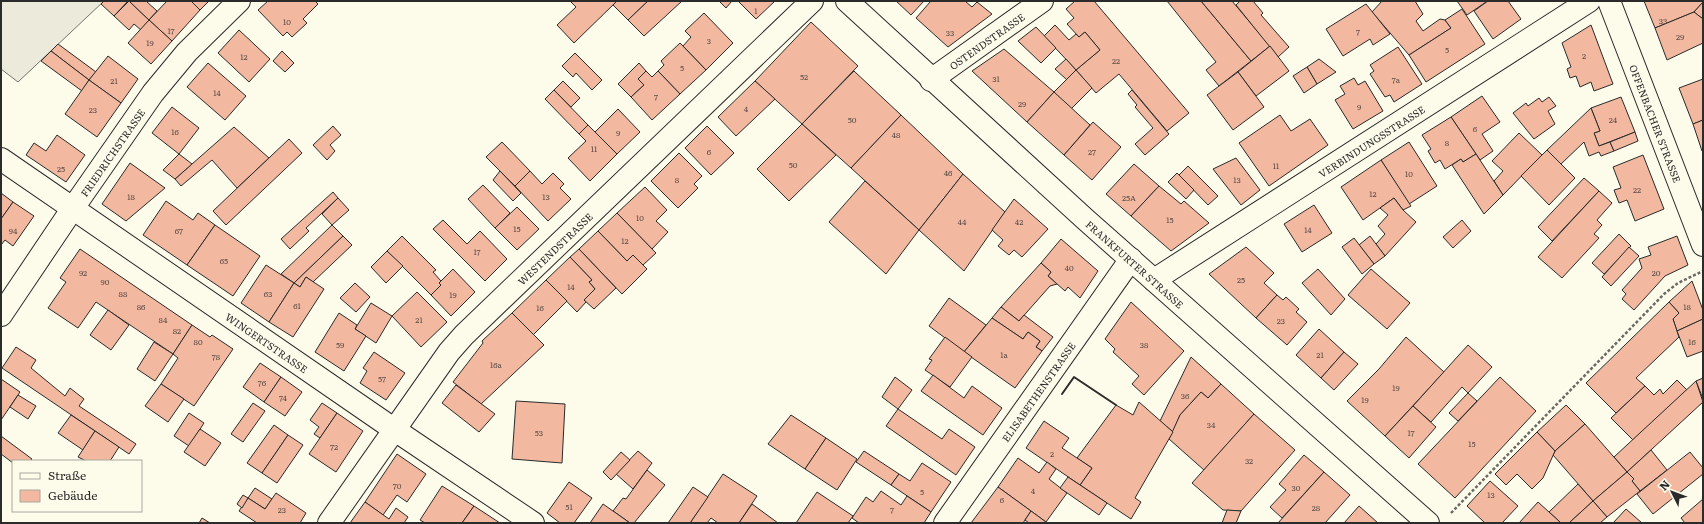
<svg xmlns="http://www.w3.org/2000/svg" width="1704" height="524" viewBox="0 0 1704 524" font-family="Literata,serif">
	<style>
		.parking { fill: #eceadb; stroke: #74746e }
		.building { fill: #f2b8a0; stroke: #2b2b2b }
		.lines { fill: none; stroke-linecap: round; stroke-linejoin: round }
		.minor-casing { stroke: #2b2b2b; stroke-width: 24 }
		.path { stroke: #6a6964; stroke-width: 2.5; stroke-dasharray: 3 2; stroke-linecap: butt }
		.minor { stroke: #fdfbea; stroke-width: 22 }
		.wall { stroke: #2b2b2b; stroke-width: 2 }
		.labels { text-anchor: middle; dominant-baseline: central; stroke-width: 3; stroke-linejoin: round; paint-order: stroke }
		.number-label { font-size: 8px; fill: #5d4e48 }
		.street-label { font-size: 10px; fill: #2b2b2b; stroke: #fdfbea }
	</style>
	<rect width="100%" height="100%" fill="#fdfbea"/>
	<path class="parking" d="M1,1H104L18,82L1,69Z"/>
	<g class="building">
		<path d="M104,1H128L114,16L101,4Z"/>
		<path d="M129,1L149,20L141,30L134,24L129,30L114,16Z"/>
		<path d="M129,1H146L157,11L149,20Z"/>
		<path d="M167,1H191L200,10L172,41L149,20Z"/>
		<path d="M191,1H209L200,10Z"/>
		<path d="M268,1H315L318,4L303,19L307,23L292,37L287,32L283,36L258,10Z"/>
		<path d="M570,1H614L616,2L574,43L557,25L576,7Z"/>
		<path d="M617,1H648L628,20L613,5Z"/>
		<path d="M648,1H682L644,36L628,20Z"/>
		<path d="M719,1H732L726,8Z"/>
		<path d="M738,1H775L756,19Z"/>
		<path d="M896,1H924L911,15Z"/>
		<path d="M931,1H965L972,7L977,2L992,14L948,47L916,18Z"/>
		<path d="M1075,1H1094L1189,113L1167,131L1119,74L1096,93L1076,70L1100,50L1085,32L1079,37L1067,24L1074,18L1066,9Z"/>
		<path d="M1167,1H1201L1251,61L1219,86L1206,70L1216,62Z"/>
		<path d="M1201,1H1232L1270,46L1251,61Z"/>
		<path d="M1240,1H1253L1263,13L1261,15L1289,47L1278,57L1236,5Z"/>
		<path d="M1382,1H1415L1423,14L1416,21L1423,31L1440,19L1445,20L1451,28L1409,55L1372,12Z"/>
		<path d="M1457,1H1485L1486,2L1467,15Z"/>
		<path d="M1488,1H1508L1521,19L1493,39L1474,11Z"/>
		<path d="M1644,1H1703V2L1694,12L1655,28Z"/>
		<path d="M1703,2V19L1694,12Z"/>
		<path d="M1366,4L1390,34L1373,45L1370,39L1343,56L1326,29Z"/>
		<path d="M1462,9L1485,44L1426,82L1409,55L1451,28L1445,20Z"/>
		<path d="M1694,12L1703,19V43L1667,60L1655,28Z"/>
		<path d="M704,13L733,43L706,70L683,46L691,37L685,31Z"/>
		<path d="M149,20L172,41L151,64L128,43Z"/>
		<path d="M811,22L858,66L802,124L755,81Z"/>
		<path d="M1055,25L1069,40L1076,34L1079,37L1085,32L1100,50L1076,70L1044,36Z"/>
		<path d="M1591,25L1613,84L1594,91L1591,82L1580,87L1576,76L1570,78L1567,69L1571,67L1562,43Z"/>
		<path d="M1036,27L1056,48L1041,63L1018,41Z"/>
		<path d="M239,30L270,59L249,82L218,53Z"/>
		<path d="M680,43L706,70L680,94L658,71L664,65L661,61Z"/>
		<path d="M58,44L96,72L89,80L51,51Z"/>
		<path d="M1270,46L1289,71L1256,96L1238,72Z"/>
		<path d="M1398,47L1422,84L1394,102L1390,95L1385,97L1370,74L1374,71L1370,65Z"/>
		<path d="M1004,49L1054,92L1027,122L972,71Z"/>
		<path d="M51,51L89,80L82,91L41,61Z"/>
		<path d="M282,51L294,63L285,72L273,61Z"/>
		<path d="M575,53L602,80L592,90L576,73L573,77L562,66Z"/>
		<path d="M108,56L138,79L121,103L89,80Z"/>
		<path d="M1066,59L1076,70L1067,80L1055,69Z"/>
		<path d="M1319,59L1336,72L1317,84L1307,67Z"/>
		<path d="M208,63L246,96L225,120L187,87Z"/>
		<path d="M639,63L646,71L638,79L644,85L631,97L618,84Z"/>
		<path d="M1307,67L1317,84L1304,93L1293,76Z"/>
		<path d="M1076,70L1092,88L1071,109L1054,92Z"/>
		<path d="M646,71L652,77L658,71L680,94L652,120L631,97L644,85L638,79Z"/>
		<path d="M854,71L901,115L851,168L802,124Z"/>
		<path d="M1238,72L1264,107L1233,130L1207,95Z"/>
		<path d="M1354,78L1358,85L1365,81L1383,111L1353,129L1335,100L1345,94L1340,86Z"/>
		<path d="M1703,79V120L1693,124L1679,88Z"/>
		<path d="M89,80L121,103L97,137L65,114Z"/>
		<path d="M563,81L580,98L571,107L554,90Z"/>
		<path d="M755,81L775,99L736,136L718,117Z"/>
		<path d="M554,90L588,125L579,134L545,99Z"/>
		<path d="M1132,90L1169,134L1145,155L1135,144L1153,128L1135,107L1137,105L1128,94Z"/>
		<path d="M1054,92L1090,125L1064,155L1027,122Z"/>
		<path d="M1482,96L1500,122L1482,134L1493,151L1480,160L1451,117Z"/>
		<path d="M1549,97L1556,106L1548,111L1555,124L1534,139L1513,113L1526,103L1528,106L1539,98L1542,102Z"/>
		<path d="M1621,97L1635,132L1599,146L1594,133L1600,131L1591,108Z"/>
		<path d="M172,107L199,128L179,154L152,133Z"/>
		<path d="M1591,108L1600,131L1594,133L1599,146L1610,142L1614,151L1601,156L1599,152L1589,156L1584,142L1561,164L1547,150Z"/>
		<path d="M618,109L640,132L617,154L595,132Z"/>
		<path d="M901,115L963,174L919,230L851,168Z"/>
		<path d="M1280,115L1291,131L1310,119L1328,145L1269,186L1239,143Z"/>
		<path d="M1451,117L1476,154L1463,162L1461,159L1445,169L1440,160L1435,163L1428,151L1431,149L1422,135Z"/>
		<path d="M1703,120V151H1702L1693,124Z"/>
		<path d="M1093,122L1121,147L1092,180L1064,155Z"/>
		<path d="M802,124L836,155L789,201L757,169Z"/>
		<path d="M588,125L617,154L590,181L568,158L586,141L579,134Z"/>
		<path d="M333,126L341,135L330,145L335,151L327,160L313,145Z"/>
		<path d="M707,126L734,153L711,175L685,148Z"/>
		<path d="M234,127L269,158L237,188L212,160L181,186L175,179Z"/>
		<path d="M1635,132L1638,141L1614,151L1610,142Z"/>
		<path d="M1519,133L1542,155L1503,195L1494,181L1503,171L1492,161Z"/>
		<path d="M57,135L85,155L66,182L26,155L34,143L46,151Z"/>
		<path d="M289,139L302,153L226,225L213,211Z"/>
		<path d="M502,142L530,171L515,186L486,157Z"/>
		<path d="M1409,142L1437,186L1409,204L1381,160Z"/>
		<path d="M1547,150L1575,178L1549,205L1521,176Z"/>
		<path d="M679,153L702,176L694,184L698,188L678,208L651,181Z"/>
		<path d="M179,154L192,164L175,179L163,170Z"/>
		<path d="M1476,154L1503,195L1484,214L1452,165L1461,159L1463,162Z"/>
		<path d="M1643,155L1664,209L1635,221L1627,200L1619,203L1614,190L1621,188L1613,167Z"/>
		<path d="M1236,158L1260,190L1241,205L1213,169Z"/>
		<path d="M1381,160L1411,206L1403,210L1394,198L1363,220L1341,187Z"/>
		<path d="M130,163L165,188L126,221L102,204Z"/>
		<path d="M1134,164L1159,186L1131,216L1106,194Z"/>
		<path d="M1188,166L1218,196L1208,205L1179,175Z"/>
		<path d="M500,171L521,193L513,201L493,180Z"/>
		<path d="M530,171L542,184L553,173L564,184L560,188L571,199L548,221L515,186Z"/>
		<path d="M1177,173L1194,190L1186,199L1168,182Z"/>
		<path d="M963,174L1005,212L964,271L919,230Z"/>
		<path d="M1584,178L1599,191L1552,241L1538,227Z"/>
		<path d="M865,181L919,230L886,274L829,222Z"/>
		<path d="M483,185L510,213L495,228L468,199Z"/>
		<path d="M1159,186L1181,204L1184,201L1209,223L1171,251L1131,216Z"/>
		<path d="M645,187L667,210L656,221L668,232L652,249L617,213Z"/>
		<path d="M1599,191L1612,203L1597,220L1602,225L1594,234L1599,238L1562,278L1538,257Z"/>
		<path d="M333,192L338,198L306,228L309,231L290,249L281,239Z"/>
		<path d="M1,193L13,202L1,219Z"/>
		<path d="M338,198L349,210L332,225L322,214Z"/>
		<path d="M1394,198L1403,210L1416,222L1385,256L1376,244L1385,234L1378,226L1388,215L1380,208Z"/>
		<path d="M1014,199L1048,229L1022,257L1014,250L1009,255L998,246L1003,240L992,230Z"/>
		<path d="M166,201L193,220L198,213L215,225L187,265L143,235Z"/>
		<path d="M13,202L34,216L13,246L5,240L1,245V219Z"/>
		<path d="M1314,205L1332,233L1302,252L1284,224Z"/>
		<path d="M517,207L539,229L517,250L495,228Z"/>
		<path d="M617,213L656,253L643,265L633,255L627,261L598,231Z"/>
		<path d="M443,220L467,244L480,231L507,259L485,281L433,229Z"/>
		<path d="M1462,220L1471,231L1453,248L1443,237Z"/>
		<path d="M215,225L260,256L233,296L187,265Z"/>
		<path d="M332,225L343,236L294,283L281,274Z"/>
		<path d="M598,231L627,261L633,255L647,269L622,294L579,249Z"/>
		<path d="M1619,234L1631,246L1604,274L1592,263Z"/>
		<path d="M343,236L352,245L313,282L306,277L300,287L294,283Z"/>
		<path d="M402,236L436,270L433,272L441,281L439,283L441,285L431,295L387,251Z"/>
		<path d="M1370,236L1385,256L1374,264L1359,245Z"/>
		<path d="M1677,236L1688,265L1665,276L1634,310L1622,299L1626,294L1622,290L1642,268L1639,259L1651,255L1648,247Z"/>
		<path d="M1354,238L1374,264L1362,274L1342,247Z"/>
		<path d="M1061,239L1098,271L1080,298L1068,287L1065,291L1048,276L1051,272L1041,263Z"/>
		<path d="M1246,247L1274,273L1264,283L1277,295L1256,318L1209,274Z"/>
		<path d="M1629,247L1639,256L1611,286L1602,277Z"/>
		<path d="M80,249L192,325L173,354L96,302L78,328L48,308L66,282L60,278Z"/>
		<path d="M579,249L616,288L594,309L584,300L595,289L589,282L592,280L570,257Z"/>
		<path d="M387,251L403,266L386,283L371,267Z"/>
		<path d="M570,257L592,280L589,282L595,289L584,300L586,302L577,312L546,280Z"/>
		<path d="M1041,263L1051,272L1048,276L1057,284L1050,286L1019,321L1001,307Z"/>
		<path d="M266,265L294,283L269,322L241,303Z"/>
		<path d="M453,269L475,292L451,316L431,295L441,285L439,283Z"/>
		<path d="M1318,269L1345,299L1331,315L1302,283Z"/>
		<path d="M1371,269L1410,303L1387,329L1348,295Z"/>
		<path d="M306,277L324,289L293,337L269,322L294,283L300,287Z"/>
		<path d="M546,280L567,301L533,335L512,313Z"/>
		<path d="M1692,281L1703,310V319L1677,331L1673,319L1679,313L1669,302Z"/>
		<path d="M355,283L370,297L356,312L340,298Z"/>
		<path d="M417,292L447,322L421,347L392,316Z"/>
		<path d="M1277,295L1283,300L1286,297L1299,309L1296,312L1307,322L1287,345L1256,318Z"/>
		<path d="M949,298L986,325L964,352L929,326Z"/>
		<path d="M1131,302L1184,351L1144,395L1132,384L1139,376L1113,352L1115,349L1105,339Z"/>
		<path d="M1669,302L1679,313L1673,319L1679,337L1636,378L1645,386L1616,413L1586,383Z"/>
		<path d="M371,303L392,316L376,343L355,329Z"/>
		<path d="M1001,307L1019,321L1024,315L1053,337L1042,351L1036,347L1040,341L1028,332L1023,339L992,318Z"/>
		<path d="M108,310L129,325L111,350L90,335Z"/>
		<path d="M339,313L357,325L355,329L366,336L344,371L315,352Z"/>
		<path d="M512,313L544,345L481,404L453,382L483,343L482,341Z"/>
		<path d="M992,318L1023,339L1028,332L1040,341L1036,347L1042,351L1015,388L964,352Z"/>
		<path d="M1703,319V351L1687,357L1677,331Z"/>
		<path d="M192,325L210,337L212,335L233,349L194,406L161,384L178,358L173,354Z"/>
		<path d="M1319,329L1344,352L1321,378L1296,355Z"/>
		<path d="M945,337L972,357L950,387L925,370L932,360L929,359Z"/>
		<path d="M1406,337L1444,372L1385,436L1347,401L1379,369Z"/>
		<path d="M154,342L173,354L155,381L137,369Z"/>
		<path d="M1468,345L1492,367L1468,393L1462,387L1431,422L1413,406Z"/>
		<path d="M16,347L36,360L31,368L65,396L70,388L84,399L79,406L136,444L129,454L2,368Z"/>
		<path d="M374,352L405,373L386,400L360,383L367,371L363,368Z"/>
		<path d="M1344,352L1358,364L1334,390L1321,378Z"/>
		<path d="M1191,357L1221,384L1208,398L1201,392L1180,415L1173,432L1160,421Z"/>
		<path d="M260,363L281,377L264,402L243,387Z"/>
		<path d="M933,375L964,398L972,386L1002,408L983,435L921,391Z"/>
		<path d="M281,377L302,392L285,416L264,402Z"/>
		<path d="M895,377L912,390L898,409L882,397Z"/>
		<path d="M1500,377L1536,411L1455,498L1418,464Z"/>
		<path d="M1703,378V399L1696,381Z"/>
		<path d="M1,379L20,392L1,420Z"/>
		<path d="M1677,380L1687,390L1633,440L1611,418L1645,386L1654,395L1660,389L1663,394Z"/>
		<path d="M1696,381L1703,402L1627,472L1614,457Z"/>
		<path d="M161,384L184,399L168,422L145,406Z"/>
		<path d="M1221,384L1254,414L1204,470L1169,439L1180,415L1201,392L1208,398Z"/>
		<path d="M456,385L495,414L479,432L442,403Z"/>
		<path d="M1468,393L1477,401L1458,421L1449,413Z"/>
		<path d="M18,395L36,406L28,419L10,407Z"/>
		<path d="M516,401L565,404L562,463L512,459Z"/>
		<path d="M1139,402L1173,432L1135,498L1141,502L1131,519L1080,485L1092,468L1077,458L1116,405L1133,415Z"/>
		<path d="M253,403L265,411L243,442L231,434Z"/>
		<path d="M322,403L337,413L320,438L314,434L319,427L310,420Z"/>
		<path d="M1566,405L1585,424L1555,451L1537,432Z"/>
		<path d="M1413,406L1436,427L1409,458L1385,436Z"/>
		<path d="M898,409L942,439L949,429L975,447L956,475L886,426Z"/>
		<path d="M189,413L204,423L189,446L174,436Z"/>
		<path d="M337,413L363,431L336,472L309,454Z"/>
		<path d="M1254,414L1295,450L1241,511L1223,510L1192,483Z"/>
		<path d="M71,415L95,431L83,450L58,433Z"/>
		<path d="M791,415L826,438L805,469L768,444Z"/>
		<path d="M1044,421L1069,438L1062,448L1092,468L1080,485L1026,448Z"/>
		<path d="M1585,424L1627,472L1593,501L1553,455L1555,451Z"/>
		<path d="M274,425L288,435L262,473L247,463Z"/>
		<path d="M200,429L221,443L205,466L184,452Z"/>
		<path d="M95,431L119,447L110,461H86L78,457Z"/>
		<path d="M1537,432L1555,451L1543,478L1532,489L1517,474L1506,485L1495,474Z"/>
		<path d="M288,435L303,445L277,483L262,473Z"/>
		<path d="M1,436L32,459L30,461H13V463L1,454Z"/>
		<path d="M826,438L857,459L837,490L805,469Z"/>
		<path d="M1651,450L1667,470L1640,491L1632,481L1634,479L1627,472Z"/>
		<path d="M638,451L652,463L633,489L616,474Z"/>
		<path d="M864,451L899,474L891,485L856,462Z"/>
		<path d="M621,452L630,460L611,480L603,472Z"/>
		<path d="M1690,452L1703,468V474L1653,514L1637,494Z"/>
		<path d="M397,454L426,474L407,502L397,495L383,515L365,502Z"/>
		<path d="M1304,455L1324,472L1282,518L1270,507L1286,490L1279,484Z"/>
		<path d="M1018,458L1039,473L1047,462L1056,469L1049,479L1067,493L1046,522L998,487Z"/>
		<path d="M922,463L951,482L931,512L891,485L899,474L910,481Z"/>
		<path d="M647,470L665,485L634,523H630L613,511L623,498L626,499Z"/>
		<path d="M1324,472L1350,495L1325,523H1278Z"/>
		<path d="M1627,472L1634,479L1632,481L1640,491L1607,517L1593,501Z"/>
		<path d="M723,474L757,496L739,523H718L711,518L707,523H690Z"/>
		<path d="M1068,477L1107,503L1099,515L1060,488Z"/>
		<path d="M1490,481L1518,506L1502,523H1485L1467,506Z"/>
		<path d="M569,482L592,498L574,523H560L547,513Z"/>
		<path d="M1578,484L1593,501L1569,523H1561L1549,512Z"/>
		<path d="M442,486L474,506L462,523H425L420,520Z"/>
		<path d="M693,487L708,497L690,523H668Z"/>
		<path d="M998,487L1031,511L1023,523H971Z"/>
		<path d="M255,488L272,499L265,509L248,498Z"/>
		<path d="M881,491L901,505L907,496L931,512L924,523H859L852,518L866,497L873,502Z"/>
		<path d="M817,492L853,516L848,523H796Z"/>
		<path d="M276,493L306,513L300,523H257L239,511L248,498L265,509Z"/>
		<path d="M243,495L248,498L242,508L237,504Z"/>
		<path d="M1703,499V523H1685L1681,518Z"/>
		<path d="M1593,501L1607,517L1600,523H1569Z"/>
		<path d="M365,502L389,519L396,508L408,517L404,523H350Z"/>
		<path d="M1538,502L1549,512L1561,523H1519Z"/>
		<path d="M603,504L613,511L630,523H590Z"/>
		<path d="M752,504L778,523H739Z"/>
		<path d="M474,506L500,523H462Z"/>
		<path d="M1359,506L1378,523H1344Z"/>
		<path d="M1626,509L1642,523H1613Z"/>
		<path d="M1227,510L1241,511L1236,523H1222Z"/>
		<path d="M1031,511L1046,522L1047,523H1029L1025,520Z"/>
		<path d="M202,518L210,523H199Z"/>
	</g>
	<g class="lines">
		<defs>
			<g id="minor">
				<path id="s1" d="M847,1L1085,219L1428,523"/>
				<path id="s2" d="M1609,1L1703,245"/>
				<path id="s3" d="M931,80L1042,1"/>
				<path id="s4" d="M1,159L395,430L533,523"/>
				<path id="s5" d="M1154,280L1589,1"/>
				<path id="s6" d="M1,315L73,208L153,93L187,52L239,1"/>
				<path id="s7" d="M329,523L449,352L464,335L812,1"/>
				<path id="s8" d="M945,523L1131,259"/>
			</g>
		</defs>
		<use href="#minor" class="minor-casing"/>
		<path class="path" d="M1451,513L1664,294L1678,283L1703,271"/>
		<use href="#minor" class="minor"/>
		<path class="wall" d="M1062,394L1074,377L1116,405"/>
	</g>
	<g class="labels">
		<g class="number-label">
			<text x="756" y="10">1</text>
			<text x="1663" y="20">33</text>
			<text x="287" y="21">10</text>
			<text x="171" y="30">17</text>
			<text x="1358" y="31">7</text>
			<text x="950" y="32">33</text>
			<text x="1680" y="36">29</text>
			<text x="709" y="40">3</text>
			<text x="150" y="42">19</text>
			<text x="1447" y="49">5</text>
			<text x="1584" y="55">2</text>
			<text x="244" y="56">12</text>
			<text x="1116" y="60">22</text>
			<text x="682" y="67">5</text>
			<text x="804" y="76">52</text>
			<text x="996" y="78">31</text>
			<text x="1396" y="79">7a</text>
			<text x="114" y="80">21</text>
			<text x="217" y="92">14</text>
			<text x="656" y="96">7</text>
			<text x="1022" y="103">29</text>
			<text x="1359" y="106">9</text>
			<text x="746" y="108">4</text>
			<text x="93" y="109">23</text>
			<text x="852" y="119">50</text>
			<text x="1613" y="119">24</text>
			<text x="1475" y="128">6</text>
			<text x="175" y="131">16</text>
			<text x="618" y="132">9</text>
			<text x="896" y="134">48</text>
			<text x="1447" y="142">8</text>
			<text x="594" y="148">11</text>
			<text x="709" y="151">6</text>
			<text x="1092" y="151">27</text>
			<text x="793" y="164">50</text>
			<text x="1276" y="165">11</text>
			<text x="61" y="168">25</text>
			<text x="948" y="172">46</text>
			<text x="1409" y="173">10</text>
			<text x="677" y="179">8</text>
			<text x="1237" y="179">13</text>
			<text x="1637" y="189">22</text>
			<text x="1373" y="193">12</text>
			<text x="131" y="196">18</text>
			<text x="546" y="196">13</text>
			<text x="1129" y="197">25A</text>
			<text x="640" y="217">10</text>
			<text x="1170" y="219">15</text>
			<text x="962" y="221">44</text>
			<text x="1019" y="221">42</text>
			<text x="517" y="228">15</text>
			<text x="1308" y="229">14</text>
			<text x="13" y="230">94</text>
			<text x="179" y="230">67</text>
			<text x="625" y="240">12</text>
			<text x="477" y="251">17</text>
			<text x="224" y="260">65</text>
			<text x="1069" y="267">40</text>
			<text x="83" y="272">92</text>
			<text x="1656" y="272">20</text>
			<text x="1241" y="279">25</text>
			<text x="105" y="281">90</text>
			<text x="571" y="286">14</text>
			<text x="123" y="293">88</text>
			<text x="268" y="293">63</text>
			<text x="453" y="294">19</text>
			<text x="297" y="305">61</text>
			<text x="141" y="306">86</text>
			<text x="1687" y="306">18</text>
			<text x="540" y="307">16</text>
			<text x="163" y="319">84</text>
			<text x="419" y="319">21</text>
			<text x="1281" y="320">23</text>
			<text x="177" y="330">82</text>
			<text x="198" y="341">80</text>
			<text x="1692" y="341">16</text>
			<text x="340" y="344">59</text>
			<text x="1144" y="344">38</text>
			<text x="1004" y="354">1a</text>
			<text x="1320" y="354">21</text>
			<text x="216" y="356">78</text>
			<text x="496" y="364">16a</text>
			<text x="382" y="378">57</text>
			<text x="262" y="382">76</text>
			<text x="1396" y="387">19</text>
			<text x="1185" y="395">36</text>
			<text x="283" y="397">74</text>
			<text x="1365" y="399">19</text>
			<text x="1211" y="424">34</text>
			<text x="539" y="432">53</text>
			<text x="1411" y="432">17</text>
			<text x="1472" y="443">15</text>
			<text x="334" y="446">72</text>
			<text x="1052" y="453">2</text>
			<text x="1249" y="460">32</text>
			<text x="397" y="485">70</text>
			<text x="1296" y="487">30</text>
			<text x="1033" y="490">4</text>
			<text x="922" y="491">5</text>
			<text x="1491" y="494">13</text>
			<text x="1002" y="499">6</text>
			<text x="569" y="506">51</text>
			<text x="1316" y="507">28</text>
			<text x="282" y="509">23</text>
			<text x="892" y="509">7</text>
		</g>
		<g class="street-label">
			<text stroke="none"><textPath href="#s3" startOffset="68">OSTENDSTRASSE</textPath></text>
			<text stroke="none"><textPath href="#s2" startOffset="131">OFFENBACHER STRASSE</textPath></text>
			<text stroke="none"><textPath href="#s5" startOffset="258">VERBINDUNGSSTRASSE</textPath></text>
			<text stroke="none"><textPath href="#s6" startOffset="197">FRIEDRICHSTRASSE</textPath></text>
			<text stroke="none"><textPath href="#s7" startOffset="357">WESTENDSTRASSE</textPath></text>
			<text stroke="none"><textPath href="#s1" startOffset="390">FRANKFURTER STRASSE</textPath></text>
			<text stroke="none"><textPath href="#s4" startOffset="323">WINGERTSTRASSE</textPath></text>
			<text stroke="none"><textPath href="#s8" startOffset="161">ELISABETHENSTRASSE</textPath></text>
		</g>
	</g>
	<rect width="1704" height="524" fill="none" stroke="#2b2b2b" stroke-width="4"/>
	<rect x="12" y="460" width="130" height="52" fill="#fdfbea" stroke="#a9a89e"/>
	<rect x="20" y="473" width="20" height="6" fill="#fdfbea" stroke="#a9a89e"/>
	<text x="48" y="480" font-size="12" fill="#2b2b2b">Straße</text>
	<rect x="20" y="490" width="20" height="12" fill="#f2b8a0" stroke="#a9a89e"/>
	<text x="48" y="500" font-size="12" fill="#2b2b2b">Gebäude</text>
	<g transform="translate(1672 492) rotate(312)" stroke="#fdfbea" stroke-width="3" paint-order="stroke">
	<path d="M0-3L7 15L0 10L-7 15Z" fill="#2b2b2b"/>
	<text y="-6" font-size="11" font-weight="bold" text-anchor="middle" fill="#2b2b2b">N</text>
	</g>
</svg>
